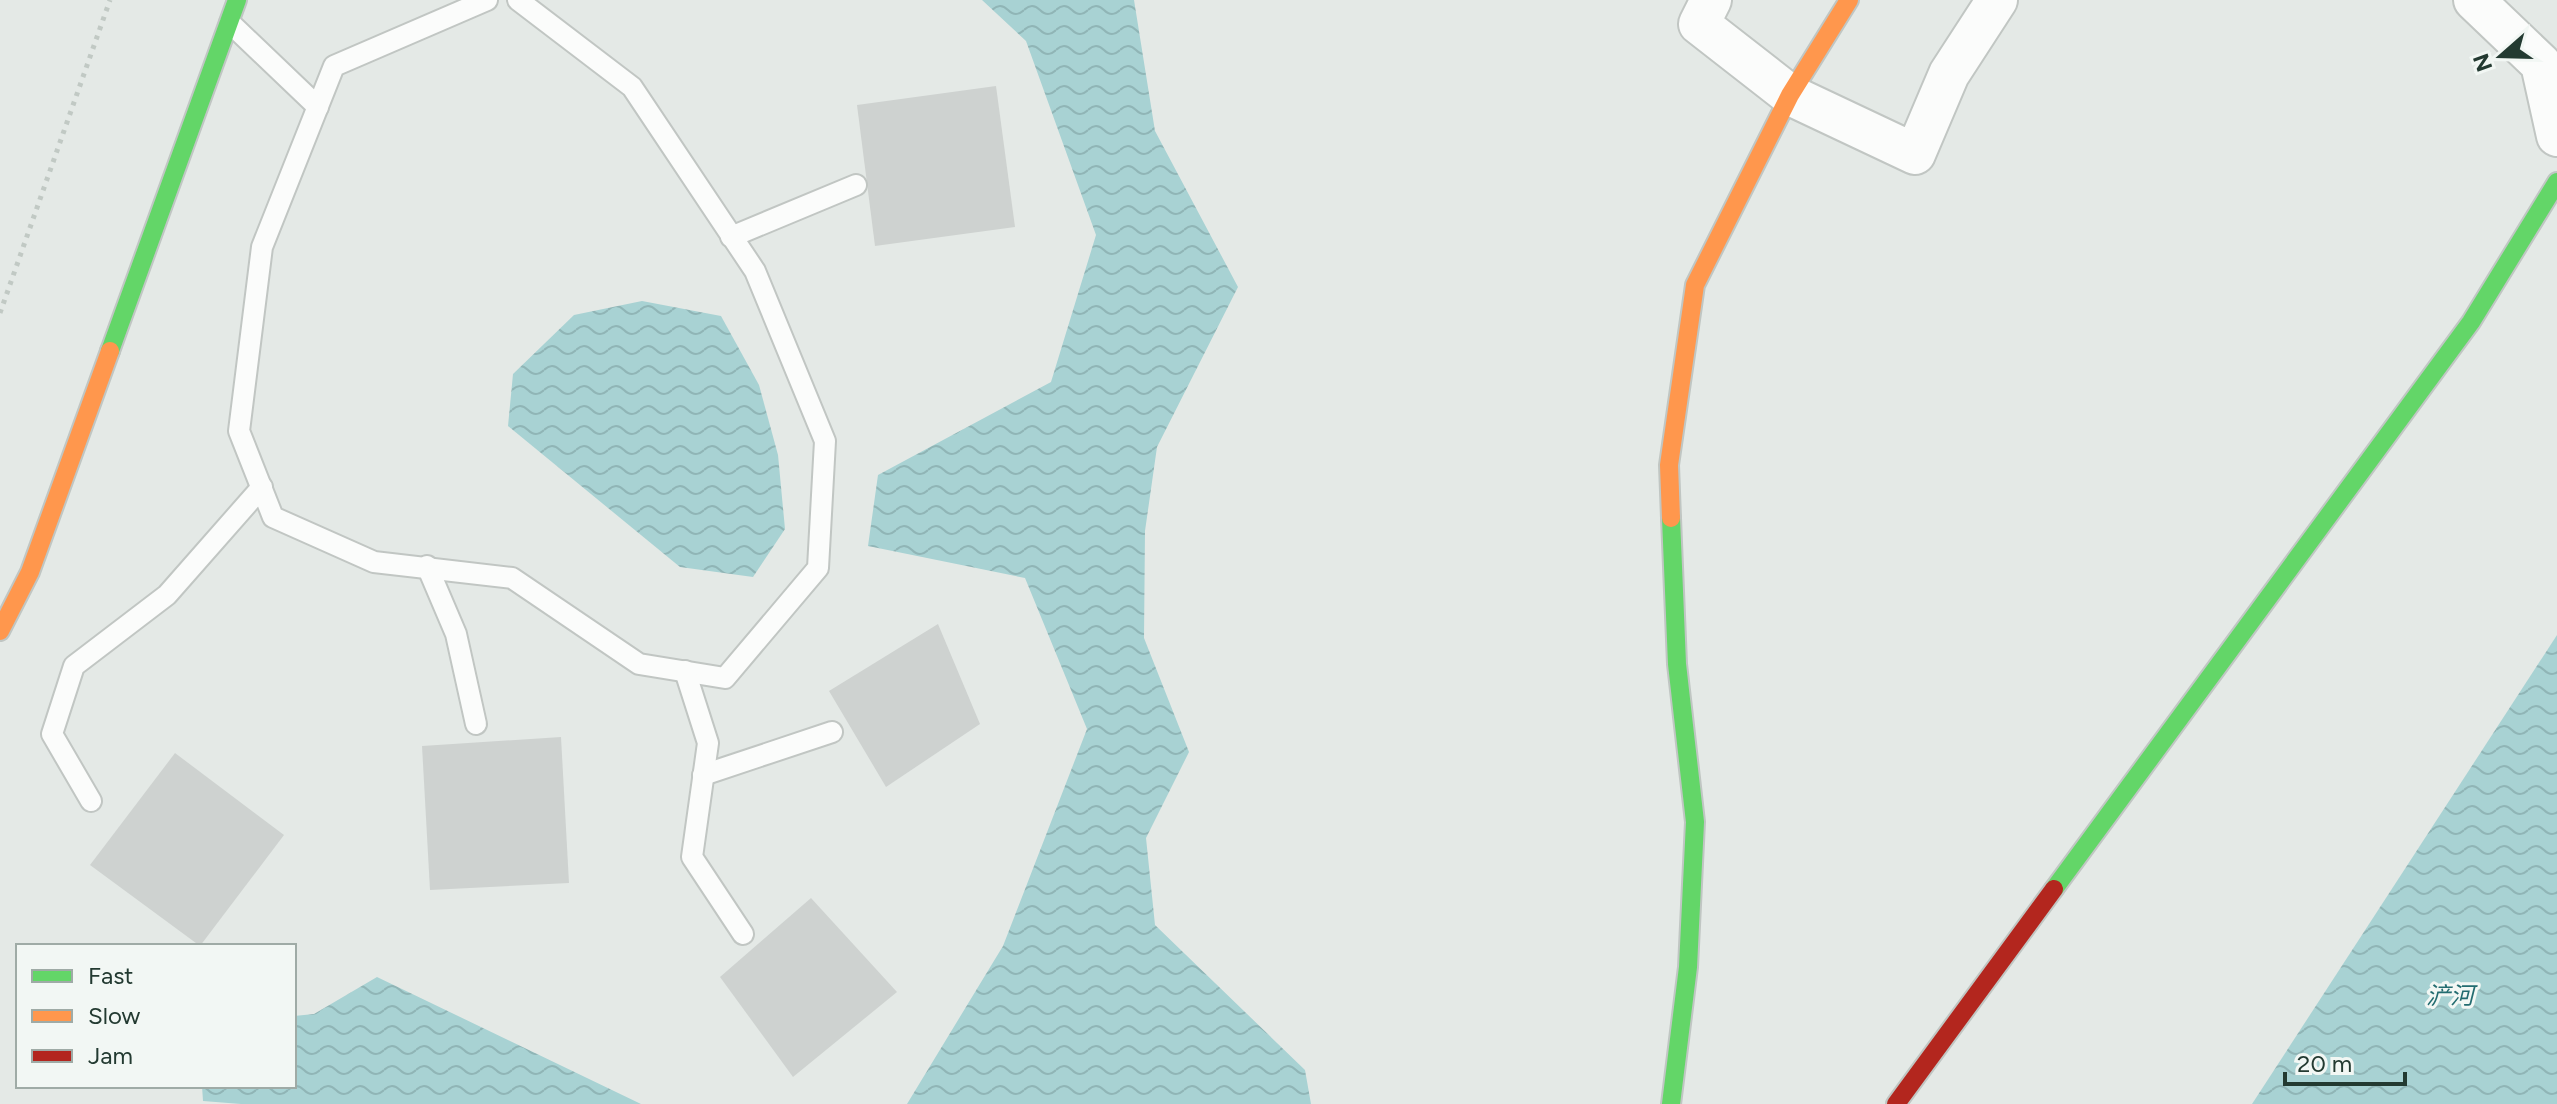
<svg xmlns="http://www.w3.org/2000/svg" width="2557" height="1104" viewBox="0 0 2557 1104" font-family="Figtree,'Noto Sans SC',sans-serif">
	<style>
		.water { fill: url(#water-waves) }
		.building { fill: #ced2d0 }
		.lines { fill: none; stroke-linecap: round; stroke-linejoin: round }
		.lane-casing { stroke: #c1c6c3; stroke-width: 24 }
		.street-casing { stroke: #c1c6c3; stroke-width: 44 }
		.fast-casing { stroke: #c0c6c3; stroke-width: 22 }
		.slow-casing { stroke: #c0c6c3; stroke-width: 22 }
		.jam-casing { stroke: #c0c6c3; stroke-width: 22 }
		.path { stroke: #c1c9c4; stroke-width: 5; stroke-dasharray: 4 6; stroke-linecap: butt }
		.lane { stroke: #fbfcfb; stroke-width: 20 }
		.street { stroke: #fbfcfb; stroke-width: 40 }
		.fast { stroke: #63d668; stroke-width: 18 }
		.slow { stroke: #ff974d; stroke-width: 18 }
		.jam { stroke: #b3261e; stroke-width: 18 }
		.labels { text-anchor: middle; dominant-baseline: central; stroke-width: 6; stroke-linejoin: round; paint-order: stroke }
		.water-label { font-size: 24px; font-style: italic; fill: #236c70; stroke: #f2f7f4 }
	</style>
	<defs>
		<pattern id="water-waves" width="16" height="10" patternUnits="userSpaceOnUse" patternTransform="scale(2)"><rect width="16" height="10" fill="#a8d2d3"/><path d="M0 5q4-4 8 0t8 0" fill="none" stroke="#90b5b6"/></pattern>
	</defs>
	<rect width="100%" height="100%" fill="#e4e9e6"/>
	<g class="water">
		<path d="M982,0H1134L1155,131L1238,287L1157,447L1145,531L1144,638L1189,752L1146,838L1155,925L1305,1070L1311,1104H907L1003,946L1087,729L1025,578L868,546L878,475L1051,382L1096,235L1026,41Z"/>
		<path d="M642,301L721,316L759,385L778,455L785,529L753,577L680,567L508,426L513,374L574,315Z"/>
		<path d="M2557,635V1104H2252Z"/>
		<path d="M377,977L641,1104H241L203,1101L202,1086H294V1016L314,1014Z"/>
	</g>
	<g class="building">
		<path d="M996,86L1015,227L875,246L857,105Z"/>
		<path d="M938,624L980,724L886,787L829,691Z"/>
		<path d="M561,737L569,883L430,890L422,746Z"/>
		<path d="M175,753L284,835L200,946L90,865Z"/>
		<path d="M811,898L897,992L793,1077L720,977Z"/>
	</g>
	<g class="lines">
		<defs>
			<g id="lane">
				<path d="M487,0L334,66L262,247L239,431L273,517L374,562L512,578L639,664L725,678L818,568L825,441L755,271L632,87L518,0"/>
				<path d="M230,23L318,107"/>
				<path d="M731,237L856,185"/>
				<path d="M427,566L456,634L476,724"/>
				<path d="M685,671L708,743L692,857L743,934"/>
				<path d="M703,775L832,732"/>
				<path d="M91,801L52,734L74,666L167,595L262,487"/>
			</g>
			<g id="street">
				<path d="M1711,0L1699,24L1790,95L1915,154L1949,74L1997,0"/>
				<path d="M2474,0L2541,64L2557,136"/>
			</g>
			<g id="fast">
				<path d="M110,351L237,0"/>
				<path d="M2054,889L2471,322L2557,182"/>
				<path d="M1671,1104L1688,967L1695,822L1677,664L1671,518"/>
			</g>
			<g id="slow">
				<path d="M1671,518L1669,465L1695,285L1790,95L1849,0"/>
				<path d="M0,631L30,572L110,351"/>
			</g>
			<path id="jam" d="M1896,1104L2054,889"/>
		</defs>
		<use href="#lane" class="lane-casing"/>
		<use href="#street" class="street-casing"/>
		<use href="#fast" class="fast-casing"/>
		<use href="#slow" class="slow-casing"/>
		<use href="#jam" class="jam-casing"/>
		<path class="path" d="M0,313L110,0"/>
		<use href="#lane" class="lane"/>
		<use href="#street" class="street"/>
		<use href="#fast" class="fast"/>
		<use href="#slow" class="slow"/>
		<use href="#jam" class="jam"/>
	</g>
	<g class="labels">
		<g class="water-label">
			<text x="2450" y="995">浐河</text>
		</g>
	</g>
	<rect x="16" y="944" width="280" height="144" fill="#f2f7f4" stroke="#9faba6" stroke-width="2"/>
	<rect x="32" y="970" width="40" height="12" fill="#63d668" stroke="#9faba6" stroke-width="2"/>
	<text x="88" y="984" font-size="24" fill="#233a31">Fast</text>
	<rect x="32" y="1010" width="40" height="12" fill="#ff974d" stroke="#9faba6" stroke-width="2"/>
	<text x="88" y="1024" font-size="24" fill="#233a31">Slow</text>
	<rect x="32" y="1050" width="40" height="12" fill="#b3261e" stroke="#9faba6" stroke-width="2"/>
	<text x="88" y="1064" font-size="24" fill="#233a31">Jam</text>
	<g transform="translate(2501 56) rotate(250)" stroke="#f2f7f4" stroke-width="6" paint-order="stroke">
	<path d="M0-6L14 30L0 20L-14 30Z" fill="#233a31"/>
	<text y="-12" font-size="22" font-weight="bold" text-anchor="middle" fill="#233a31">N</text>
	</g>
	<path d="M2285 1072v12h120v-12" fill="none" stroke="#233a31" stroke-width="4"/>
	<text x="2297" y="1072" font-size="24" fill="#233a31" stroke="#f2f7f4" stroke-width="6" paint-order="stroke">20 m</text>
</svg>
